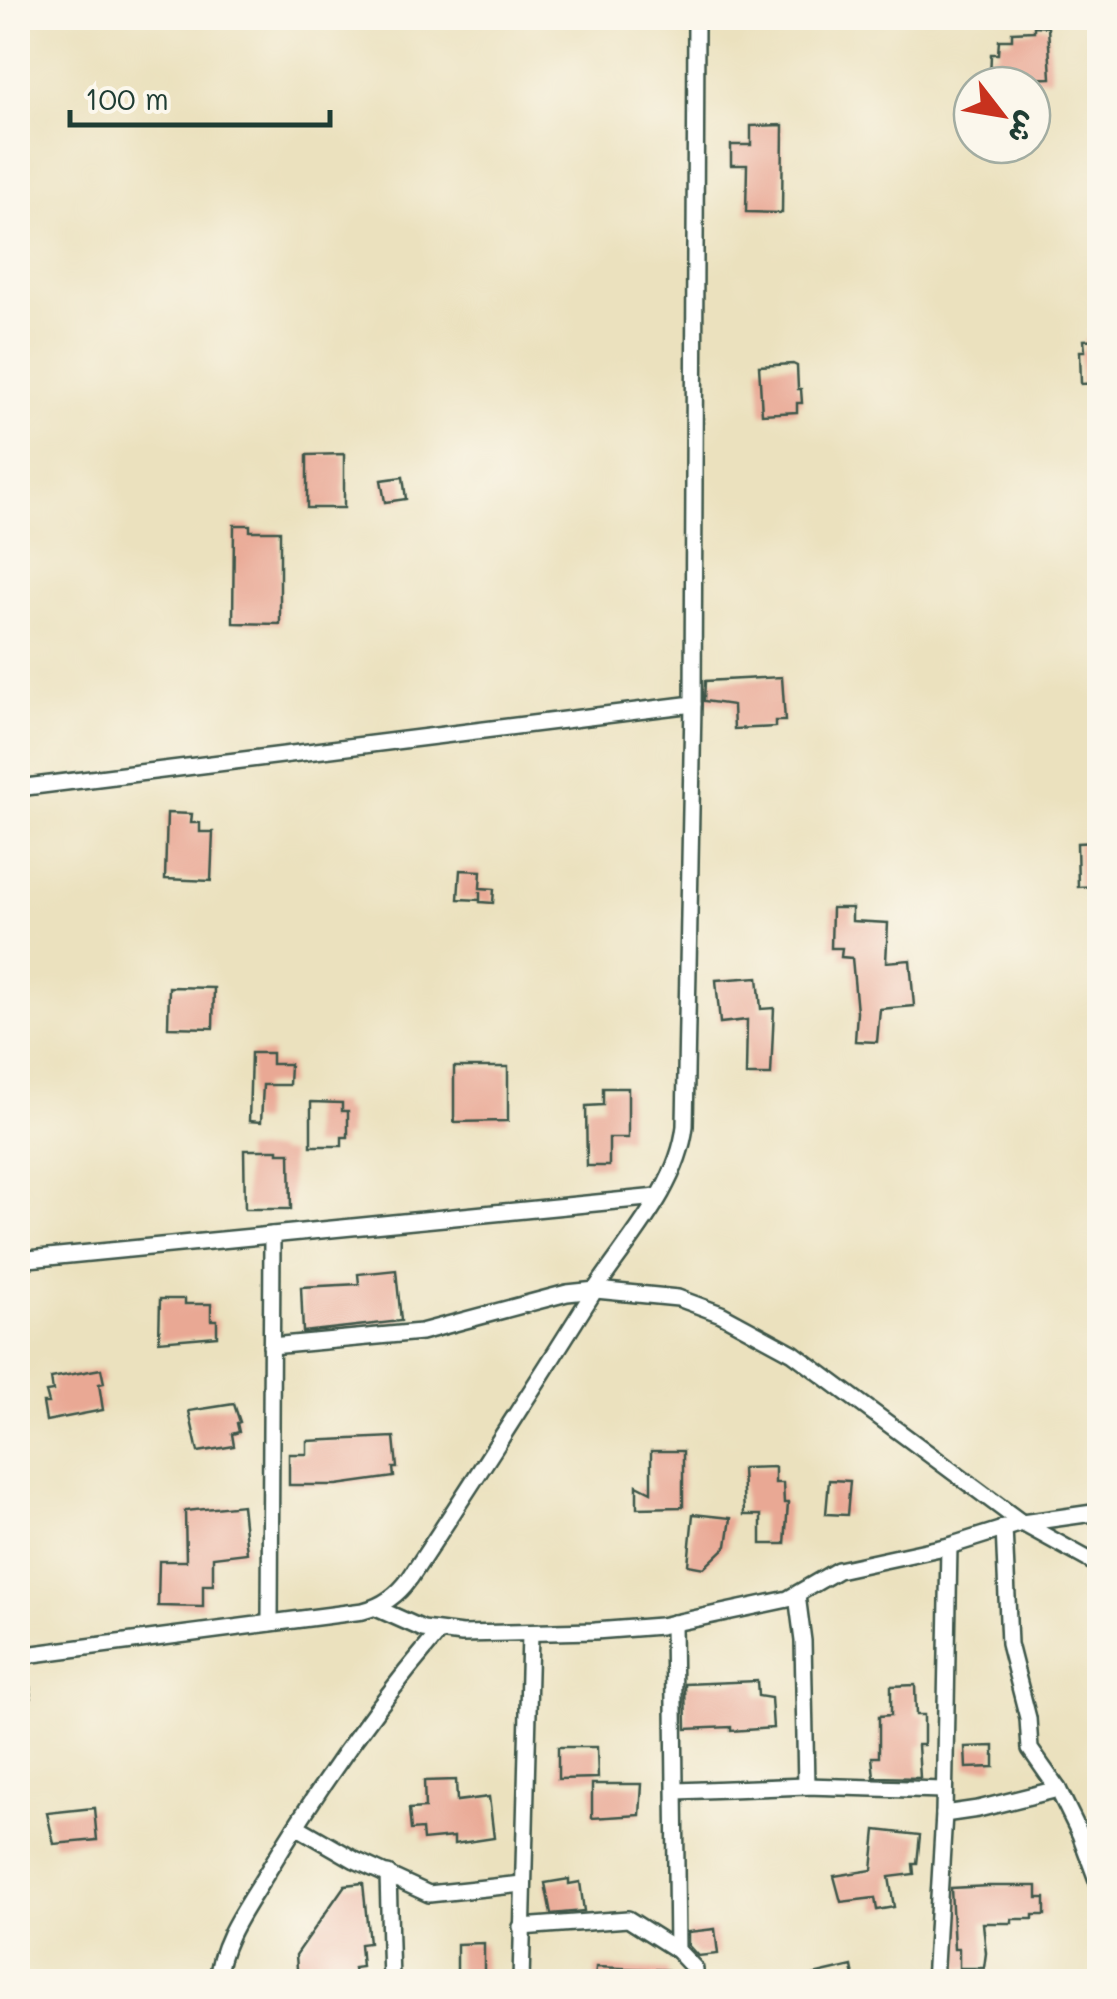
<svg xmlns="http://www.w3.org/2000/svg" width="1117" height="1999" viewBox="0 0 1117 1999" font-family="Mali,'Playpen Sans Arabic',sans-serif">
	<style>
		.building { fill: #e9a894 }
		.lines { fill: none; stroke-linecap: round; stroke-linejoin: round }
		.minor-casing { stroke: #3e5649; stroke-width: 20 }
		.minor { stroke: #fff; stroke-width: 15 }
	</style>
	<rect width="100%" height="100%" fill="#fbf7ec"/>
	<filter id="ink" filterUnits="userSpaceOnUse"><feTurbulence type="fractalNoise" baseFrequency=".01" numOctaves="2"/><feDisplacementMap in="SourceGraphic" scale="20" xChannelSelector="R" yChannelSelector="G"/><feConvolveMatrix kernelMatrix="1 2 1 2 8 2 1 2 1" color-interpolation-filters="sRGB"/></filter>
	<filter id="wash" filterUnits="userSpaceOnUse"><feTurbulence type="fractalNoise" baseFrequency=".0048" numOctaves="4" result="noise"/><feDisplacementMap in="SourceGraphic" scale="40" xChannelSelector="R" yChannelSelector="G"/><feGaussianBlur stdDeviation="2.25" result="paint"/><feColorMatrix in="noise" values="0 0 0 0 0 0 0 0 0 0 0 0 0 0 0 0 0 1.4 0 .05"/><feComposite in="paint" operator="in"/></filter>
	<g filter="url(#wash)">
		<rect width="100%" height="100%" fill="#ebe1be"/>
		<g id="blocks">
			<g class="building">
				<path d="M1034,26L1048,27L1051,78L990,80L991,54H998L999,40H1012V32L1034,31Z"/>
				<path d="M783,125L782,213L746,212L747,165H731V145H751V126Z"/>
				<path d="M1100,339V383L1081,384L1080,351H1085L1084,340Z"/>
				<path d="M793,364L797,366L798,389H801L802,403H797V412L762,414L759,366Z"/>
				<path d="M344,454V508H307V455Z"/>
				<path d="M403,477L406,499L385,502L381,480Z"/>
				<path d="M234,525H250V531H280V624L233,623Z"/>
				<path d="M782,677L785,721H775V727L734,729L733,705L704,701L705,681Z"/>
				<path d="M167,813L192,814L191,823H200V832H213L211,881L165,879Z"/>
				<path d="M1100,842V886L1078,887L1077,843Z"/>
				<path d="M460,870L481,871L480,888L494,889L493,903L480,902V891V900L458,899Z"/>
				<path d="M832,908H852V921L888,923L886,962L910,960L914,1006L880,1009L877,1042L855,1041L857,1012L852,958L841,957L842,948H831Z"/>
				<path d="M758,977L761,1009L774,1008L771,1075H746L747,1020L720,1023L716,980Z"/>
				<path d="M169,987L214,988L213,1028L168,1027Z"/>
				<path d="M251,1053H272V1064H290L289,1085H263L261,1122L249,1121Z"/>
				<path d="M454,1067H508V1121L454,1122Z"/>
				<path d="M603,1088H628V1138H609V1166H587L586,1106L603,1105Z"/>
				<path d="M311,1102L342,1103V1111H348V1137H342V1146H311Z"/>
				<path d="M244,1150H278V1153H290L291,1209H245Z"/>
				<path d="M396,1270L401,1321L303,1332L301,1287L359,1284L358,1274Z"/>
				<path d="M160,1299H185V1304H211V1320H217V1336L159,1341Z"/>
				<path d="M101,1369L104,1383L99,1384L103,1410L46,1421L43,1403H49L46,1392L53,1391L51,1378Z"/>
				<path d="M234,1404L240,1422L237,1423L239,1432L232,1434L234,1446L198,1452L189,1411Z"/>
				<path d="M394,1437L397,1468H393L394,1477L337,1485H289V1454H307V1441Z"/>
				<path d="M651,1451H683V1507L637,1508V1485L651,1492Z"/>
				<path d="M775,1467V1483H783L784,1503H788L785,1544H761V1515H744L742,1468Z"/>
				<path d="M829,1480L850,1481L847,1515L826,1514Z"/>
				<path d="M242,1505L247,1553L213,1557V1585H203V1607L158,1606L159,1561H186L185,1511Z"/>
				<path d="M693,1514L731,1518L727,1546L704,1568L688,1565Z"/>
				<path d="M757,1681L758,1696L771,1698L773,1728L731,1731V1727L686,1729L685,1684Z"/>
				<path d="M915,1685L916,1715H924V1745H918L920,1778L874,1777L872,1757H879V1716L891,1715V1686Z"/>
				<path d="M994,1746V1767L966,1768L965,1747Z"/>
				<path d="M558,1747H597L598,1778L558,1779Z"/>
				<path d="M456,1780L457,1801L489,1797L494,1838L454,1844V1837L423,1840L422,1829L411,1830L409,1809L425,1808L424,1781Z"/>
				<path d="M592,1784H642L640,1815L592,1818Z"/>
				<path d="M94,1808L97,1840L54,1844L47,1813Z"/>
				<path d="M876,1830L920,1835L917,1864H913L914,1874L889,1877L894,1907L877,1910L875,1898L841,1902L834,1876L872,1870Z"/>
				<path d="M569,1879V1884L580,1882L584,1911L551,1914L545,1883Z"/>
				<path d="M363,1883L369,1943L360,1944L362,1967L354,1968L356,1982H298L296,1955L345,1885Z"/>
				<path d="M989,1886H1037V1898H1045V1915H1033V1919H1012V1923H983L986,1953L984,1968H959V1949H954L951,1888Z"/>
				<path d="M715,1929L718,1954L698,1956L688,1945V1932Z"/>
				<path d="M484,1943V1973H457V1944Z"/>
				<path d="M852,1966L855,1982H809V1976Z"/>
				<path d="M596,1967L668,1970V1982H595Z"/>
			</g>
		</g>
	</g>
	<g filter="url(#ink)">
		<use href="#blocks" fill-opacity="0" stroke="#3e5649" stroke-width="2.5"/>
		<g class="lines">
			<defs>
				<g id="minor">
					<path d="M18,788L693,704"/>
					<path d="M18,1260L657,1197"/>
					<path d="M271,1346L421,1332L567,1293L596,1290L678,1298L721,1314L793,1353L1022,1523"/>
					<path d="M1100,1512L1022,1523L1100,1566"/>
					<path d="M1004,1527L1009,1644L1028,1718L1030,1749L1058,1789L1080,1834L1100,1888"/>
					<path d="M797,1595L803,1641L806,1786"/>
					<path d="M376,1608L423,1629L462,1634L595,1631L660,1626L788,1599L838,1570L949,1546L1022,1523"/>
					<path d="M270,1623L272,1235"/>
					<path d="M673,1623L677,1950L695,1969V1982"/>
					<path d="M18,1656L363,1611C383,1606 398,1595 410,1578C472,1484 533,1389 593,1293C626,1242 678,1188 685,1126L693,704L696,18"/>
					<path d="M18,1714L22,1700L20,1655"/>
					<path d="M677,1791L806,1786L943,1790"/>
					<path d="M944,1814L978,1809L1058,1789"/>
					<path d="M296,1826L355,1860L429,1894L522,1884"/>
					<path d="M388,1874L391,1982"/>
					<path d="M521,1927L628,1919L677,1950"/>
					<path d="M217,1982C220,1940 248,1905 268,1871C319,1786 375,1707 439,1632"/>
					<path d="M521,1982L530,1634"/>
					<path d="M934,1982L944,1814L949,1546"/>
					<path d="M1093,1982L1100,1970"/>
				</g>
			</defs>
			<use href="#minor" class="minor-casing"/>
			<use href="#minor" class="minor"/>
		</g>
	</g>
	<rect width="1117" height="1999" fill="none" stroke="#fbf7ec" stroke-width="60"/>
	<g transform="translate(1002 115) rotate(121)"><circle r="48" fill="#fbf7ec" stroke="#a3ada2" stroke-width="2.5"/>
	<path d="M0-8L18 38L0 25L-18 38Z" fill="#c8321e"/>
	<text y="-15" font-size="28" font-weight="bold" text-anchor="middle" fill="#1f3d34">ش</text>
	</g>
	<path d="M70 110v15h260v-15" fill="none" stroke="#1f3d34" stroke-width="5"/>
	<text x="85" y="110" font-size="30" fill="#1f3d34" stroke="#fbf7ec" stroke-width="8" paint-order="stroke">100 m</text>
</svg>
